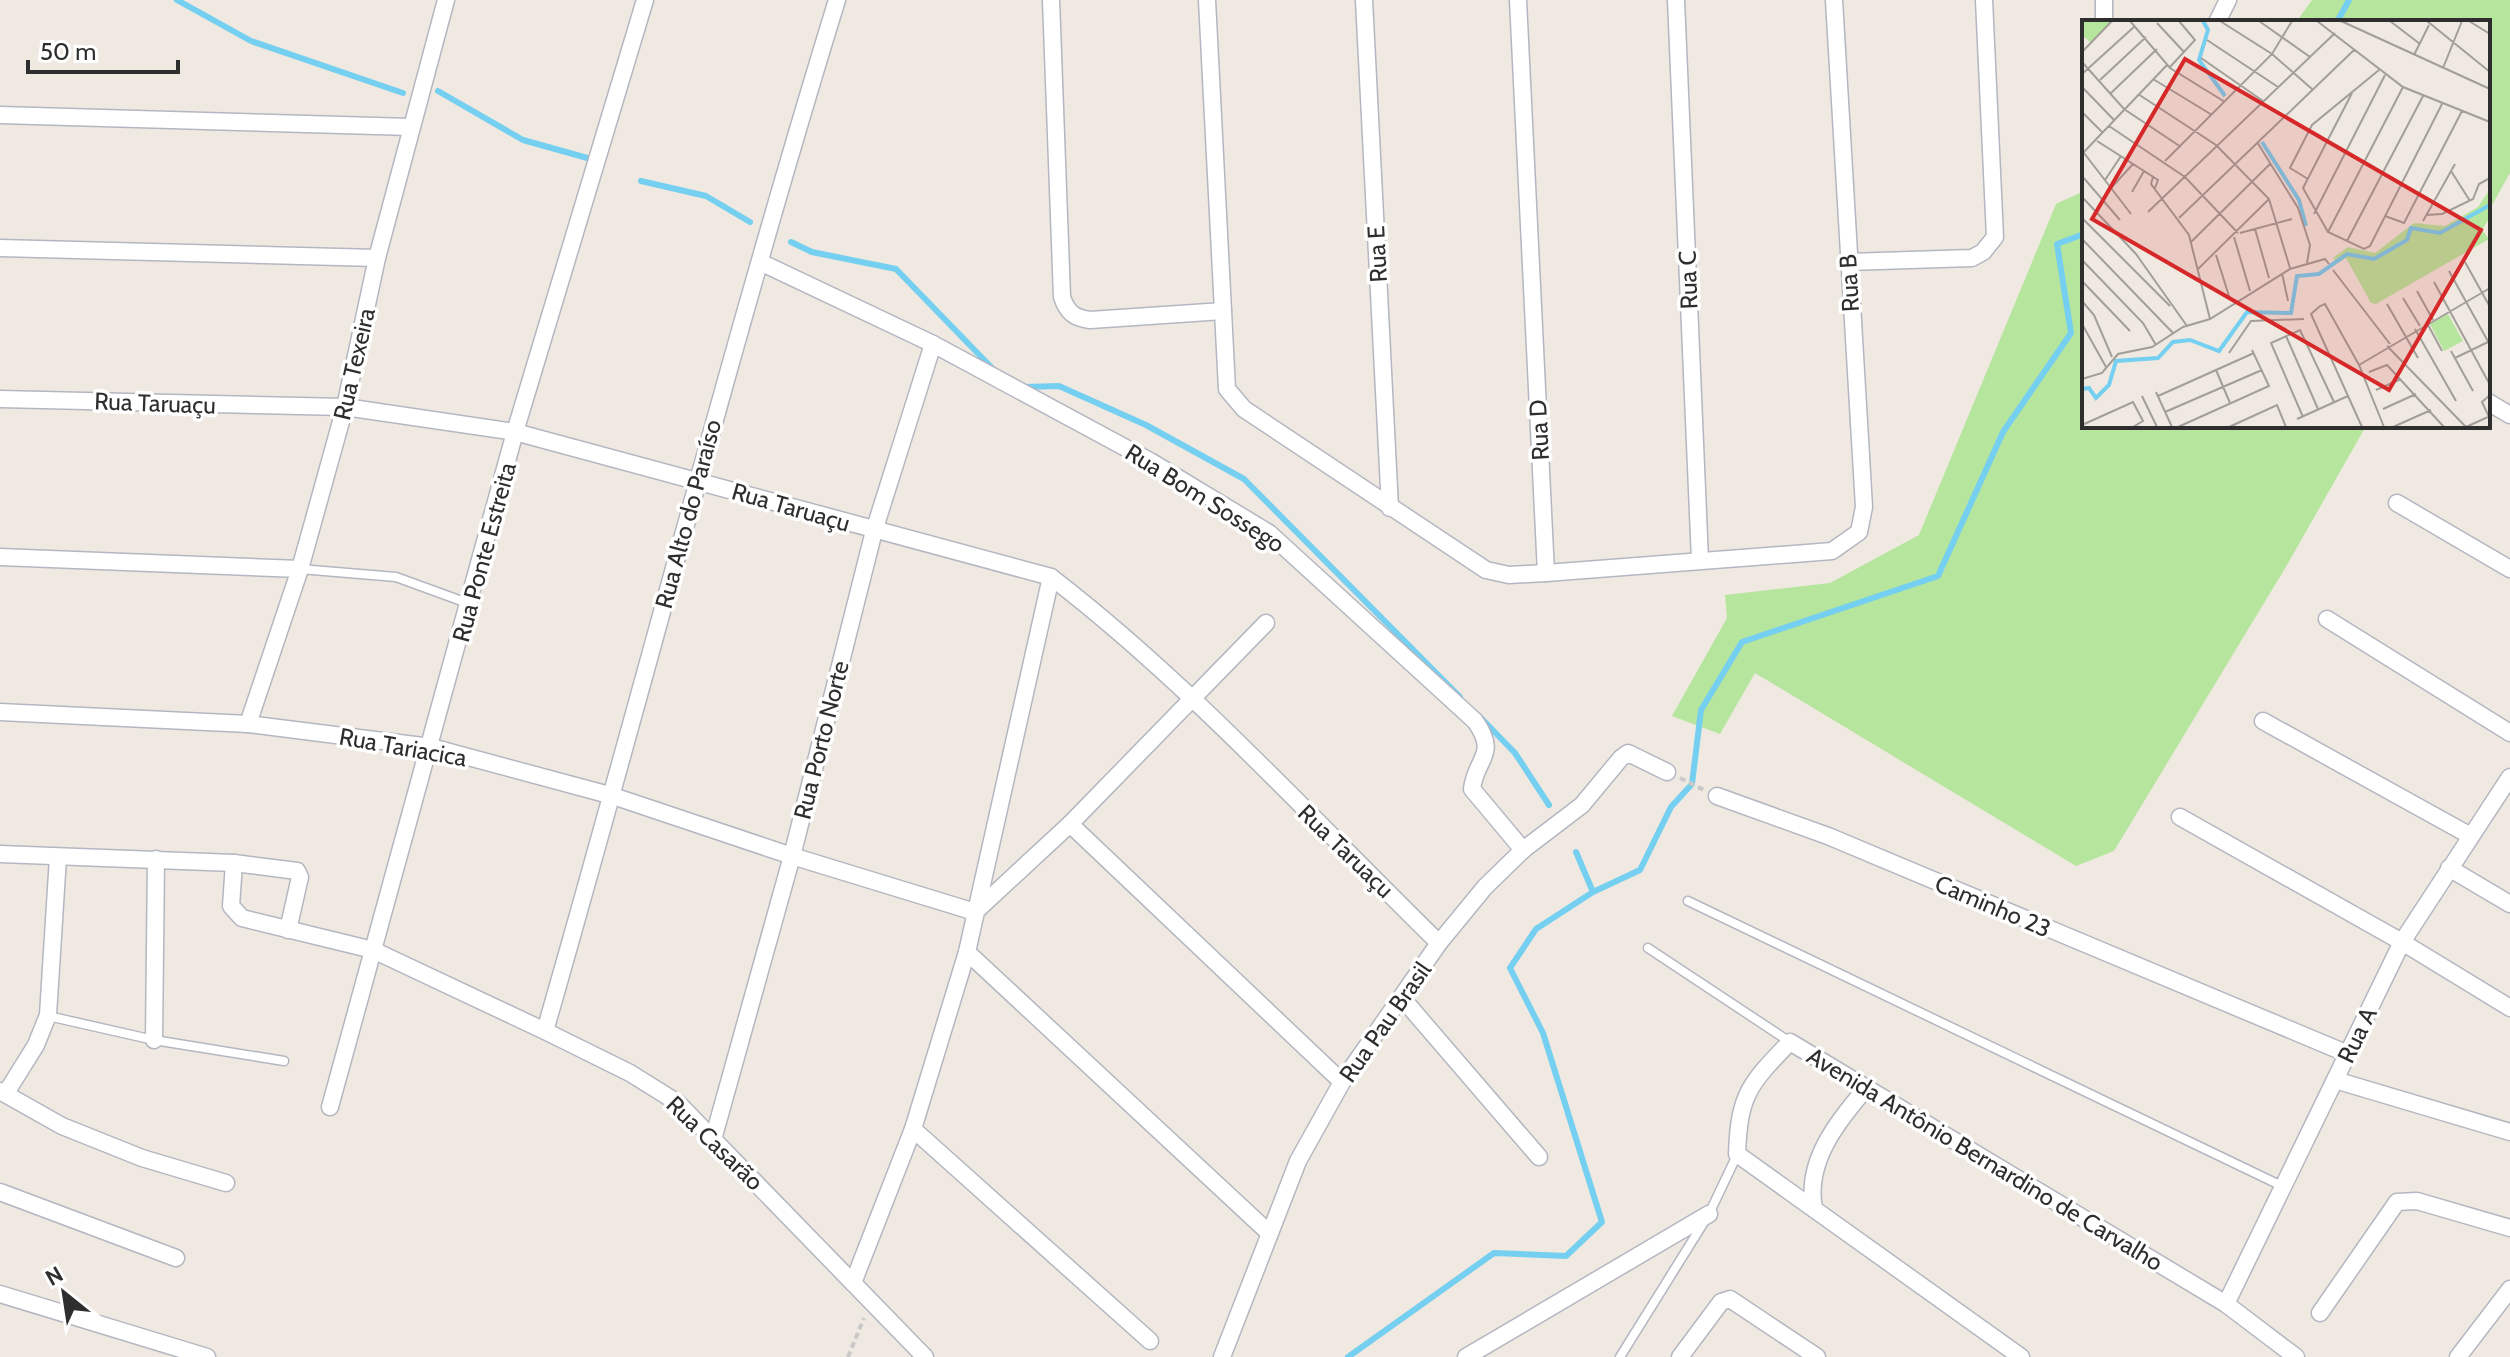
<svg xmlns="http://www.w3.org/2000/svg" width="2510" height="1357" viewBox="0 0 2510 1357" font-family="Cabin,sans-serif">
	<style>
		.green { fill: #b6e59e }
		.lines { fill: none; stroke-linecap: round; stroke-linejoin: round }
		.stream { stroke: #75cff0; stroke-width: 6 }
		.lane-casing { stroke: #b4b7c1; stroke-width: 11 }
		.street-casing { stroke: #b4b7c1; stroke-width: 19 }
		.path { stroke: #c9c9c9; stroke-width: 4; stroke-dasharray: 6 4; stroke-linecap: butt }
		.lane { stroke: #fff; stroke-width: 8 }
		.street { stroke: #fff; stroke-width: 16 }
		.labels { text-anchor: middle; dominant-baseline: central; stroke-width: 7; stroke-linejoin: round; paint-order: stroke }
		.street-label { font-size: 24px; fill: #2e2e2e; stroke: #fff }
		.inset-river { fill: none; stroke: #75cff0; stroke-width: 4 }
		.inset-road { fill: none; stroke: #a29e99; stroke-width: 2 }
		.view { fill: #d62828; fill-opacity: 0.15; stroke: #d62828; stroke-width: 4 }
		.inset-edge { fill: none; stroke: #2e2e2e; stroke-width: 4 }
	</style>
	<rect width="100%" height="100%" fill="#efe9e1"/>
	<g class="green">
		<path d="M2312,0H2510V173L2488,212V22H2296Z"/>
		<path d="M2084,191V426H2366L2287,565L2114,851L2076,866L1755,673L1720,734L1672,716L1727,618L1725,595L1830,583L1919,535L2056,204Z"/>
	</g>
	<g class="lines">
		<g class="stream">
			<path d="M177,0L251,41L403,93"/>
			<path d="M2337,22L2349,0"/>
			<path d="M438,91L523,140L591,159"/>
			<path d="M641,181L706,196L750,222"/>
			<path d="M791,242L812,252L896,269L993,369"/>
			<path d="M1024,387L1059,386L1146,425L1244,479L1460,697"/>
			<path d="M1482,719L1515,753L1549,805"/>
			<path d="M1576,852L1593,892"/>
			<path d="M1348,1357L1494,1253L1566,1256L1602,1222L1543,1033L1510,968L1536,929L1593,892L1640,870L1671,807L1692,784L1701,710L1742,642L1938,576L2003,432L2071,333L2057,244L2084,234"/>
		</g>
		<defs>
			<g id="lane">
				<path d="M300,569L396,577L470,604"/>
				<path d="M1688,901L2284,1187"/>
				<path d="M1648,948L1790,1042"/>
				<path d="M48,1016L154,1040L284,1061"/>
				<path d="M1620,1357L1709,1214L1737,1155"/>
			</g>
			<g id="street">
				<path d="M1051,0L1062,297C1067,312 1074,318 1090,320L1223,311"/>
				<path d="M1207,0L1227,389L1244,409L1486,570L1509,575L1546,573"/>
				<path d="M1364,0L1390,508"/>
				<path d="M1518,0L1546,573L1832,551L1859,532L1864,507L1834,0"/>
				<path d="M1676,0L1700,560"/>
				<path d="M2104,0V22"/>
				<path d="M2217,22L2228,0"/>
				<path d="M0,115L411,127"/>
				<path d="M0,248L377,258"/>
				<path d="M760,262L933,344L1150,461L1269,533L1475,721C1499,755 1476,757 1472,789L1523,850"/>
				<path d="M1848,262L1972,258L1983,252L1995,237L1984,0"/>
				<path d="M0,399L345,407L515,432L1051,577C1189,683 1314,821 1439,943"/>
				<path d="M2488,402L2510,415"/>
				<path d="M2397,503L2510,569"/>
				<path d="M0,557L300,569"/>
				<path d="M2327,619L2510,733"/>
				<path d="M0,712L248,724L431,747L613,796L792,856L975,912"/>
				<path d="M2263,721L2469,835"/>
				<path d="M248,724L300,569L345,407L377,258L446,0"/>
				<path d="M1717,796L1828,836L2348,1054"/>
				<path d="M2180,817L2402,942L2510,1008"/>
				<path d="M1070,824L1342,1082"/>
				<path d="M0,854L234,863L297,871L300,877L288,930"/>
				<path d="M234,863L231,906L242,918L373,950L545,1031L630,1073L678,1103L925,1357"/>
				<path d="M2449,868L2510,904"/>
				<path d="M975,912L1070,824L1266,623"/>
				<path d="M967,952L1268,1232"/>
				<path d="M1403,999L1539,1157"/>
				<path d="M545,1031C644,687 732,341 837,0"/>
				<path d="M154,1040L156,859"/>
				<path d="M2335,1080L2510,1132"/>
				<path d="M0,1091L62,1126L142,1158L226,1183"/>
				<path d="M6,1093L36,1045L48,1015L58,857"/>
				<path d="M330,1107L515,432L645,0"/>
				<path d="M913,1129L1150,1341"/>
				<path d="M714,1136L792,856L874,531L933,344"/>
				<path d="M0,1192L176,1258"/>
				<path d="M1814,1209C1805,1161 1837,1123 1866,1088"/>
				<path d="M853,1283L913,1129L967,952L1051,577"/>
				<path d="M0,1294L207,1357"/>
				<path d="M2226,1304L2402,942L2510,777"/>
				<path d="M2320,1313L2397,1202L2417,1201L2510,1228"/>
				<path d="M1222,1357L1298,1161L1342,1082L1439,943L1485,887L1523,850L1582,805L1621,758L1628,753L1667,772"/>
				<path d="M1466,1357L1709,1214"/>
				<path d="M1680,1357L1721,1302L1730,1299L1817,1357"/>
				<path d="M2021,1357L1737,1154C1739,1095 1749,1084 1790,1042L2226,1304L2296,1357"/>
				<path d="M2458,1357L2510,1289"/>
			</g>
		</defs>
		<use href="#lane" class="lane-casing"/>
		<use href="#street" class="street-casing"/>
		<g class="path">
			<path d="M1680,778L1704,790"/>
			<path d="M848,1357L864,1318"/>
		</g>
		<use href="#lane" class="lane"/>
		<use href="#street" class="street"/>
	</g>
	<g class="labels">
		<g class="street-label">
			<text transform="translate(1377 254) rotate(-93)">Rua E</text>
			<text transform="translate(1688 280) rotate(-92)">Rua C</text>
			<text transform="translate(1849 283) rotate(-93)">Rua B</text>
			<text transform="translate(354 364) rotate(-77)">Rua Texeira</text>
			<text transform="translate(155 403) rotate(2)">Rua Taruaçu</text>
			<text transform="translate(1539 430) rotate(-93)">Rua D</text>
			<text transform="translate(1205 498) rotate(32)">Rua Bom Sossego</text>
			<text transform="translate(791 507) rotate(16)">Rua Taruaçu</text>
			<text transform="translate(688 514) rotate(-75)">Rua Alto do Paraíso</text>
			<text transform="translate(484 552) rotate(-75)">Rua Ponte Estreita</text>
			<text transform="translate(821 740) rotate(-76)">Rua Porto Norte</text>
			<text transform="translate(403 747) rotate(10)">Rua Tariacica</text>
			<text transform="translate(1346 851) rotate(44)">Rua Taruaçu</text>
			<text transform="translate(1993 906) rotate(23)">Caminho 23</text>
			<text transform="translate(1385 1022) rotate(-55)">Rua Pau Brasil</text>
			<text transform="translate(2357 1035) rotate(-64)">Rua A</text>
			<text transform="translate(715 1143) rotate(44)">Rua Casarão</text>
			<text transform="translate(1985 1159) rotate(31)">Avenida Antônio Bernardino de Carvalho</text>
		</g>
	</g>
	<g transform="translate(2082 20)">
		<rect width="408" height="408" fill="#efe9e1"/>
		<path d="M0,1H29L9,23L0,15ZM408,169V197L400,210L407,219L294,284L289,283L264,238L256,243L251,238L266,227L293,233L332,203L363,206L396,187ZM366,294L381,321L362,331L348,304Z" fill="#b6e59e"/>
		<path class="inset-river" d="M121,1L126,10L117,40L143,76M180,122L217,180L224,206M0,369L7,368L14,378L27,365L34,341L76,338L91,322L108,320L137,331L165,292L209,293L215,256L237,254L265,234L292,239L325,220L329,208L358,213L408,185"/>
		<path class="inset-road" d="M48,1L88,48L143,82M138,1L190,34L230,69M177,1L228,37M235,1L321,67L408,102M259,1L408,69M308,1L338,24M345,1L408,52M387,1L408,14M75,3L102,32M125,20L196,67M0,32L30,1M332,35L347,5M119,38L181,81M0,42L42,89L99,127M88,47L113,20L97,1M361,48L380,1M0,54L53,6M71,59L130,95M18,60L64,17M0,67L32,100M321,67L246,212L282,229L288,226L360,84M29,73L75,29M56,74L134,125L187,179L208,248M0,92L21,113M27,106L103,157L156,213M15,121L76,160L73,168M175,122L216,188L228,225L225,243M2,133L49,194M0,134L85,45M83,141L190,34L210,1M369,151L388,181M0,156L38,200M71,157L69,164L107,215L128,299M226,159L208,148L230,105L297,50M23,160L39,136M29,168L51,144M50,172L62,151M0,177L54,234L105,306M66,192L253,13M232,194L303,55M344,195L360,194L391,179L397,164L408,158M303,196L322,203L380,91M0,198L88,286M97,198L272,30M341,201L373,144M173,209L187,258M246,212L221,168L270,73M158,213L210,199M152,217L168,271M0,219L91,313M265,221L341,76M109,222L189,143M134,235L147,276M0,240L61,303L74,325M383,242L408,287M116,249L187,179M251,250L308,324M367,251L408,325M200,253L206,281M0,261L48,311M352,262L407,363M335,271L351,300M321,278L338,306M0,281L12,295L30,337M305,284L336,338M345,303L360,331M0,304L24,347M333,309L374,381M204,316L236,389M305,326L384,407M369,331L391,371M147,333L169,301L222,299M373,338L406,322M277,345L408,268M134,350L148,383M287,352L305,345L362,407M0,359L20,353L36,334L70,327L101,307L128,299L208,249L243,239L247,244M294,370L319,359M74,372L90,407M60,376L75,407M76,376L172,333M301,389L334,374M83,392L180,350M221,397L189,323L218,310L252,382M407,397L400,382L408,375M215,399L266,376M0,405L51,382L61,401L51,407M96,407L187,366L170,330M147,407L195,385L204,407M280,407L229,294L238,286L243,284L277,345L302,407M311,407L349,390M384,407L408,396"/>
		<path class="view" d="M103,39L399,210L307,370L10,199Z"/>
		<rect width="408" height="408" class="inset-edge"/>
	</g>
	<g transform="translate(64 1293) rotate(330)" stroke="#ffffff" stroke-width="6" paint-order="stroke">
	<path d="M0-6L14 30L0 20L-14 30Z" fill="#2e2e2e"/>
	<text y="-12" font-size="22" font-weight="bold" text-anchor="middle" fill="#2e2e2e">N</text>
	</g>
	<path d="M28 60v12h150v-12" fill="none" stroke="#2e2e2e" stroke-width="4"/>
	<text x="40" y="60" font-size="24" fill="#2e2e2e" stroke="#ffffff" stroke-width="6" paint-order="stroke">50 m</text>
</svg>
